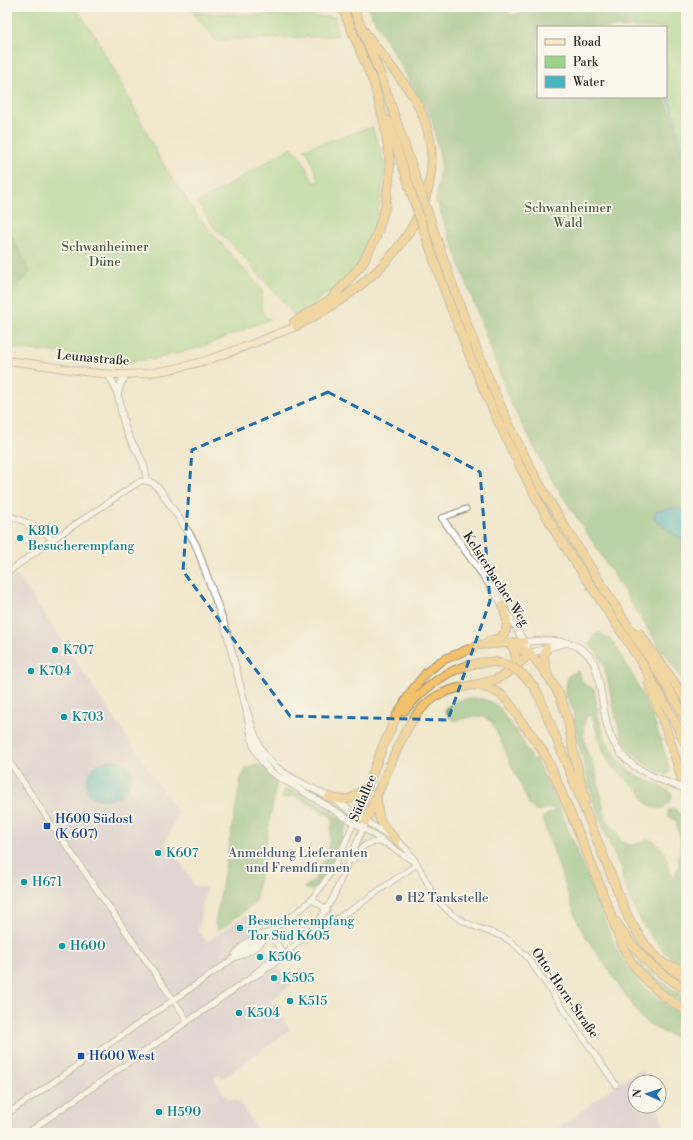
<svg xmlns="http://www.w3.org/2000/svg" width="693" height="1140" viewBox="0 0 693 1140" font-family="'Libre Bodoni',serif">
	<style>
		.industrial { fill: #ccbed3 }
		.green { fill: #99d488; stroke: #62805a }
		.forest { fill: #7ab674; stroke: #527050 }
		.water { fill: #48b6c2; stroke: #3a7076 }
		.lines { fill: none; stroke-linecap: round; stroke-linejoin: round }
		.stream { stroke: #48b6c2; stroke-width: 1.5 }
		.minor-casing { stroke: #8e8a7c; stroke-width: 7 }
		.tertiary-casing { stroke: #8e8a7c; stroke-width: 8 }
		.secondary-casing { stroke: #8e8a7c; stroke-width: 9 }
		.trunk-casing { stroke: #8e8a7c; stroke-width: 10 }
		.minor { stroke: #fff; stroke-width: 5 }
		.tertiary { stroke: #fff; stroke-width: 6 }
		.secondary { stroke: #fae7c3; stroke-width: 7 }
		.trunk { stroke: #f3c26a; stroke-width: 8 }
		.tertiary-bridge-casing { stroke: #8e8a7c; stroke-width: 8; stroke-linecap: butt }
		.trunk-bridge-casing { stroke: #8e8a7c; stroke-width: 10; stroke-linecap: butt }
		.tertiary-bridge { stroke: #fff; stroke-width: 6 }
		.trunk-bridge { stroke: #f3c26a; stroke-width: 8 }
		.marked { fill: none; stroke: #1f6fb2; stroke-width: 3; stroke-dasharray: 8 5; stroke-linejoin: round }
		.culture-dot { fill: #0f9aa8; stroke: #fbf7ec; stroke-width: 1.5 }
		.transit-dot { fill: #1a4fb4; stroke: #fbf7ec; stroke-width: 1.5 }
		.service-dot { fill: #5c6f8a; stroke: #fbf7ec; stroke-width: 1.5 }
		.labels { text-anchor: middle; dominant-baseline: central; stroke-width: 3.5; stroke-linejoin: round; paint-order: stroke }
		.park-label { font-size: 13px; fill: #4c5e47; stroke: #fbf7ec }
		.street-label { font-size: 13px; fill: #2b2b2b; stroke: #fbf7ec }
		.culture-label { font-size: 13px; fill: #0d838f; stroke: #fbf7ec; text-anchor: start }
		.transit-label { font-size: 13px; fill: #164399; stroke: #fbf7ec; text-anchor: start }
		.service-label { font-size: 13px; fill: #4e5e75; stroke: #fbf7ec }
	</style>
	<rect width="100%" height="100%" fill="#fbf7ec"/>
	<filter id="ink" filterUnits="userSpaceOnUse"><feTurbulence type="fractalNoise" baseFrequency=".025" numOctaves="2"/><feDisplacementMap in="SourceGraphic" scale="8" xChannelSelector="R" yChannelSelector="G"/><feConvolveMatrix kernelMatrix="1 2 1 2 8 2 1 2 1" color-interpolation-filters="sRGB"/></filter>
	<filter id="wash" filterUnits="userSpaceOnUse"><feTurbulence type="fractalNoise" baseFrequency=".012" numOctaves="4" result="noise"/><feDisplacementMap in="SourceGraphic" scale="16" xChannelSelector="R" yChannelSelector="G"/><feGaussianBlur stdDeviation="0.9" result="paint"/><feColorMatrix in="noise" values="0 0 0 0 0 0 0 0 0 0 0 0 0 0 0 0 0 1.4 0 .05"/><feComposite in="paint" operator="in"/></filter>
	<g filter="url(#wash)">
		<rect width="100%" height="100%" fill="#f1e8cd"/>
		<g class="industrial">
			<path d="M7,566L14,576L19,577L178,813L166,842L191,879L192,885L206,888L198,930L204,939L210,940L247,914L251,915L256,923L255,927L252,929L291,985L271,1000L291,1030L223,1078L219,1075L214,1079L228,1099L235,1100L240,1103L260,1133H7Z"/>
			<path d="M642,1069L648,1082H635V1106H657L667,1133H552L616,1085Z"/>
		</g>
		<g class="green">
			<path d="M7,7H74L97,38L163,164L198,217L262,290C263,303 256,312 270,319L201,347L154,359L113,362L65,353L7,348Z"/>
			<path d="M190,7H331L332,10L191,9Z"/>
			<path d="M622,7H686V156L672,106L666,94V27H632Z"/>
			<path d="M193,13L334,17L338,36L216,40Z"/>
			<path d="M372,127L385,164L382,192L373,229L361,259L340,284L296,316L234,246L214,227L198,203L292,147L299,155L314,183L319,181L308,153L304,149Z"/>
		</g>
		<g class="forest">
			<path d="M367,7H506L510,15L583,7H620L630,27H538V97H664L671,113L686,167V510L673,508L656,511L654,518L672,533L686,541V685L651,634L596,547L550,477L511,404L436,200L441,162L432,120Z"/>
			<path d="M7,226L30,272L7,299Z"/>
			<path d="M597,633H601L606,638H610C628,665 643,693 655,724C661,739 665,755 670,771L667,775C621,757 620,735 610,691C608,683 607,675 604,667C602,662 600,658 597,653C594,650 591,648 589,644Z"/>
			<path d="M578,671C583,683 582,684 594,689L598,716L605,738L616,757L628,770L640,777L653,783L671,792L672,798L667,805L662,808H656L647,804L640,792L611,766L603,751L597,734L594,721L591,716L587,715L583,729L585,743L588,754L595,769L606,819L617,832L620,840L627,844L634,845L646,840H652L659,846L665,853L670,873L674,877L679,867L678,859L680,851L681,844L676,820L668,816V810L675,809L681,816L686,830V965C659,958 636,916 627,891C625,887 622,881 622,876C622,873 622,870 622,867L616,860L593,801L575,729L573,710L565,693L568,676Z"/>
			<path d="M473,698L483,699L495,704L501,710L507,720L511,724L518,733L532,760L536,759C545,778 555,797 563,816C566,822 568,832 571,836C580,857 588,878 596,898C607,928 618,958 639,982C653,996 669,1007 686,1016V1043L655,1028L642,1019L584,934L577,920L542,818L550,813L554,812L555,809C550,806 542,810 535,811L529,804L492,722C488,720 485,717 480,716C473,715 457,723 451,719C449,717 447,713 445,711C453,700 460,699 473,698Z"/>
			<path d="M255,765L261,766L276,781L275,792L255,903L225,926L218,930L215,924L241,778L247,768Z"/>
			<path d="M285,789L298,793L335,815L343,821L346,825C339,848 329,869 314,889L310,890L304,888L315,880L319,865L326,860L333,818L295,796L286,798H283L282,795Z"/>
			<path d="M638,962H640L659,980L686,997V1004C667,995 649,980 638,962Z"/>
		</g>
		<g class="water">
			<path d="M673,508L686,510V541L672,533L654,518L656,511Z"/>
			<path d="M110,760C125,760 137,770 129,785C124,796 112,801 101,799C97,798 93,798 90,794C83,785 90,769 98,764C102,762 106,761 110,760Z"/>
		</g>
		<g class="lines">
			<g class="stream">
				<path d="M627,7L636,27"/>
				<path d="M666,96L671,107L686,162"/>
			</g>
		</g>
	</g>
	<g filter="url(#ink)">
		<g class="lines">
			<defs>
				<g id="minor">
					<path d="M7,515C23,521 41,526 52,540"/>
					<path d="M442,518L466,509"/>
					<path d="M7,573L52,540L136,484L141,481H147"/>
					<path d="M7,758L48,819L188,1021"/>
					<path d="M366,821L388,835"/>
					<path d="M395,839C421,857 425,890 447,910C455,917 466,923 476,927C488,932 500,934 510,941C517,946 522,952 528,958L616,1085"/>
					<path d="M352,861C362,846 366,840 385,843"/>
					<path d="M335,866L345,870"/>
					<path d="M312,899L327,910"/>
					<path d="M269,933L284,954"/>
					<path d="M305,939L357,906L417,864"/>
					<path d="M235,954C243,944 254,936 266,933"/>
					<path d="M237,957C248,953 259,947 266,937"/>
					<path d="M254,974L273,959L280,956"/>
					<path d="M7,1114L223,966L305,906C329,882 341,853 354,822"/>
					<path d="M27,1133L246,981L262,972L275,963L302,939L318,922L333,898L363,828L417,864"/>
				</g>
				<g id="tertiary">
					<path d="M107,374C122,391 119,413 127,433C131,443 139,452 143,463C145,469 146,475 147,481L153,483L160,490L189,533L196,545L226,629L246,708L253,744L255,750L263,763L271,772L280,778L291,784L363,828L366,821C353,812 340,803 327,796C305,784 279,775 264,754C255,740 251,723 246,708"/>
					<path d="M118,393L121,383L127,375"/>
					<path d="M442,518L487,581L503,605L530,653L565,643"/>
					<path d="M523,642C539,640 553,639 568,643C597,651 598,674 602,699C605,716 607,733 617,748C628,766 647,774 666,782"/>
				</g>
				<path id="secondary" d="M7,361C40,363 73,372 107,374C174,379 236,350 297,326"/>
				<g id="trunk">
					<path d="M342,7L374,84"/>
					<path d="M353,7L381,76L421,193"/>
					<path d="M388,121L414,201"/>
					<path d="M431,222C461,313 494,402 540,485C568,534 600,582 630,629C650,659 669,688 686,719"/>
					<path d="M423,227C457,332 499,435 555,531C567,551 581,570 593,589C627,640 661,690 686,745"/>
					<path d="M294,322L331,299L342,287L362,264L376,237L385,208L389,180L390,167L388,146L384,122L373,80"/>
					<path d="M297,326C315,316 333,306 349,294C409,250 456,180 418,105C411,91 402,80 392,68C382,54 371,41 361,27"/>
					<path d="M639,633L686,699"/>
					<path d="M489,641C493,640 498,639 501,637C511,629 506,615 503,605"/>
					<path d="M511,645L530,653L548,676L560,696L564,707L568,721L574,755L586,800"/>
					<path d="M546,648L544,657L547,672"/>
					<path d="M511,668C517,661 517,653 511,645"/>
					<path d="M649,684L670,740L686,793"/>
					<path d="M474,685C485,686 495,690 504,697C512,705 517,715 523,724C531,735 540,745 546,757C553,770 558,785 564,798C579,833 594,869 607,905C615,924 619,943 630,960C645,982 664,998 686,1010"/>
					<path d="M534,687L540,698L628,917C644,946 656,962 686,978"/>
					<path d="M404,711C427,684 458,660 495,662"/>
					<path d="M329,797C339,800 349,802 357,794C361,791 363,789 368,786"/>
					<path d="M377,799C378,822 381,824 396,840"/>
					<path d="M357,814L383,746L397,715L411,692L426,673L438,663L445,659L479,645L523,642"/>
					<path d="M366,821C373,804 380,787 388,770C400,742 413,706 443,693C460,685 479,686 496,679C509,674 520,663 530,653"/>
					<path d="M616,922C637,954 653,971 686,989"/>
					<path d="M671,966L686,970"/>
				</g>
			</defs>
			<use href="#minor" class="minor-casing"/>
			<use href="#tertiary" class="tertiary-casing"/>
			<use href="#secondary" class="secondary-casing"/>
			<use href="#trunk" class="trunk-casing"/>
			<use href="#minor" class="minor"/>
			<use href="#tertiary" class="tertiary"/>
			<use href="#secondary" class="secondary"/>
			<use href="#trunk" class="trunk"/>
			<defs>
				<path id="tertiary-bridge" d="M666,782L686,789"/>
				<g id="trunk-bridge">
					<path d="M421,193L431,222"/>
					<path d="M414,201L423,227"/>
					<path d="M495,662C512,665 524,673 534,687"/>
				</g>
			</defs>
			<use href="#tertiary-bridge" class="tertiary-bridge-casing"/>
			<use href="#trunk-bridge" class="trunk-bridge-casing"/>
			<use href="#tertiary-bridge" class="tertiary-bridge"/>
			<use href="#trunk-bridge" class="trunk-bridge"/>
		</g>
	</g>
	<path d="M0 0H693V1140H0ZM328,392L480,472L490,601L448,720L290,716L183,571L192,450Z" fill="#f1e8cd" fill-opacity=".55" fill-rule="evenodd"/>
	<path class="marked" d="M328,392L480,472L490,601L448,720L290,716L183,571L192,450Z"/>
	<g class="culture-dot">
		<circle cx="20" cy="538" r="4"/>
		<circle cx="55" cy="650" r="4"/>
		<circle cx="31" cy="671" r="4"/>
		<circle cx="64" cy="717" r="4"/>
		<circle cx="158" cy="853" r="4"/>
		<circle cx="24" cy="882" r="4"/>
		<circle cx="240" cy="928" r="4"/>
		<circle cx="62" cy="946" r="4"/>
		<circle cx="260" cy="957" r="4"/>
		<circle cx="274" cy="978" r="4"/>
		<circle cx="290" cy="1001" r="4"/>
		<circle cx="239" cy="1013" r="4"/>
		<circle cx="159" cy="1112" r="4"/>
	</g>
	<g class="transit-dot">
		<rect x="43" y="822" width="8" height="8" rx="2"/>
		<rect x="77" y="1052" width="8" height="8" rx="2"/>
	</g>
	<g class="service-dot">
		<circle cx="298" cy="839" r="4"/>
		<circle cx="399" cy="898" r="4"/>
	</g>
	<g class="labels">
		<g class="park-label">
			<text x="568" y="208">Schwanheimer<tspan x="568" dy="15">Wald</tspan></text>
			<text x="105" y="247">Schwanheimer<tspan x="105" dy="15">Düne</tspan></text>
		</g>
		<g class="street-label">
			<text transform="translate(93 358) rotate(5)">Leunastraße</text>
			<text transform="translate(496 579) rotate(57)">Kelsterbacher Weg</text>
			<text transform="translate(363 798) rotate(-67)">Südallee</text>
			<text transform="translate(565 993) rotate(55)">Otto-Horn-Straße</text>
		</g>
		<g class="culture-label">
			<text x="28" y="531">K810<tspan x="28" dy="15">Besucherempfang</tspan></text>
			<text x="63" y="650">K707</text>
			<text x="39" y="671">K704</text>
			<text x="72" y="717">K703</text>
			<text x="166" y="853">K607</text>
			<text x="32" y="882">H671</text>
			<text x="248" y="921">Besucherempfang<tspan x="248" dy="15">Tor Süd K605</tspan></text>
			<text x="70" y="946">H600</text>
			<text x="268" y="957">K506</text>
			<text x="282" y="978">K505</text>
			<text x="298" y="1001">K515</text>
			<text x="247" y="1013">K504</text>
			<text x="167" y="1112">H590</text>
		</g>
		<g class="transit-label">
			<text x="55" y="819">H600 Südost<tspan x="55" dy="15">(K 607)</tspan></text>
			<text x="89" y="1056">H600 West</text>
		</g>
		<g class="service-label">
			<text x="298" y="853">Anmeldung Lieferanten<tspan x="298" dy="15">und Fremdfirmen</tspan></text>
			<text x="407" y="898" text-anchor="start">H2 Tankstelle</text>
		</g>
	</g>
	<rect width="693" height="1140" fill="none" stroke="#fbf7ec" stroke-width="24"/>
	<rect x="537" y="26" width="130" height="72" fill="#fbf7ec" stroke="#a8a59f"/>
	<rect x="545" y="39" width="20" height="6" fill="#fae7c3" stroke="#a8a59f"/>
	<text x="573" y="46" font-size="12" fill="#2b2b2b">Road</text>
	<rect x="545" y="56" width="20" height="12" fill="#99d488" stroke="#a8a59f"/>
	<text x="573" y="66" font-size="12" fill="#2b2b2b">Park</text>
	<rect x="545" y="76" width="20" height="12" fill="#48b6c2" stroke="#a8a59f"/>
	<text x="573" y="86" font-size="12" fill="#2b2b2b">Water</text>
	<g transform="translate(647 1094) rotate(273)"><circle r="19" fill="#fbf7ec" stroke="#a8a59f"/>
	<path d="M0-3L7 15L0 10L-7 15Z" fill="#1f6fb2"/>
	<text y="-6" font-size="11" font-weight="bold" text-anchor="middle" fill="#2b2b2b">N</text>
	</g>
</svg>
